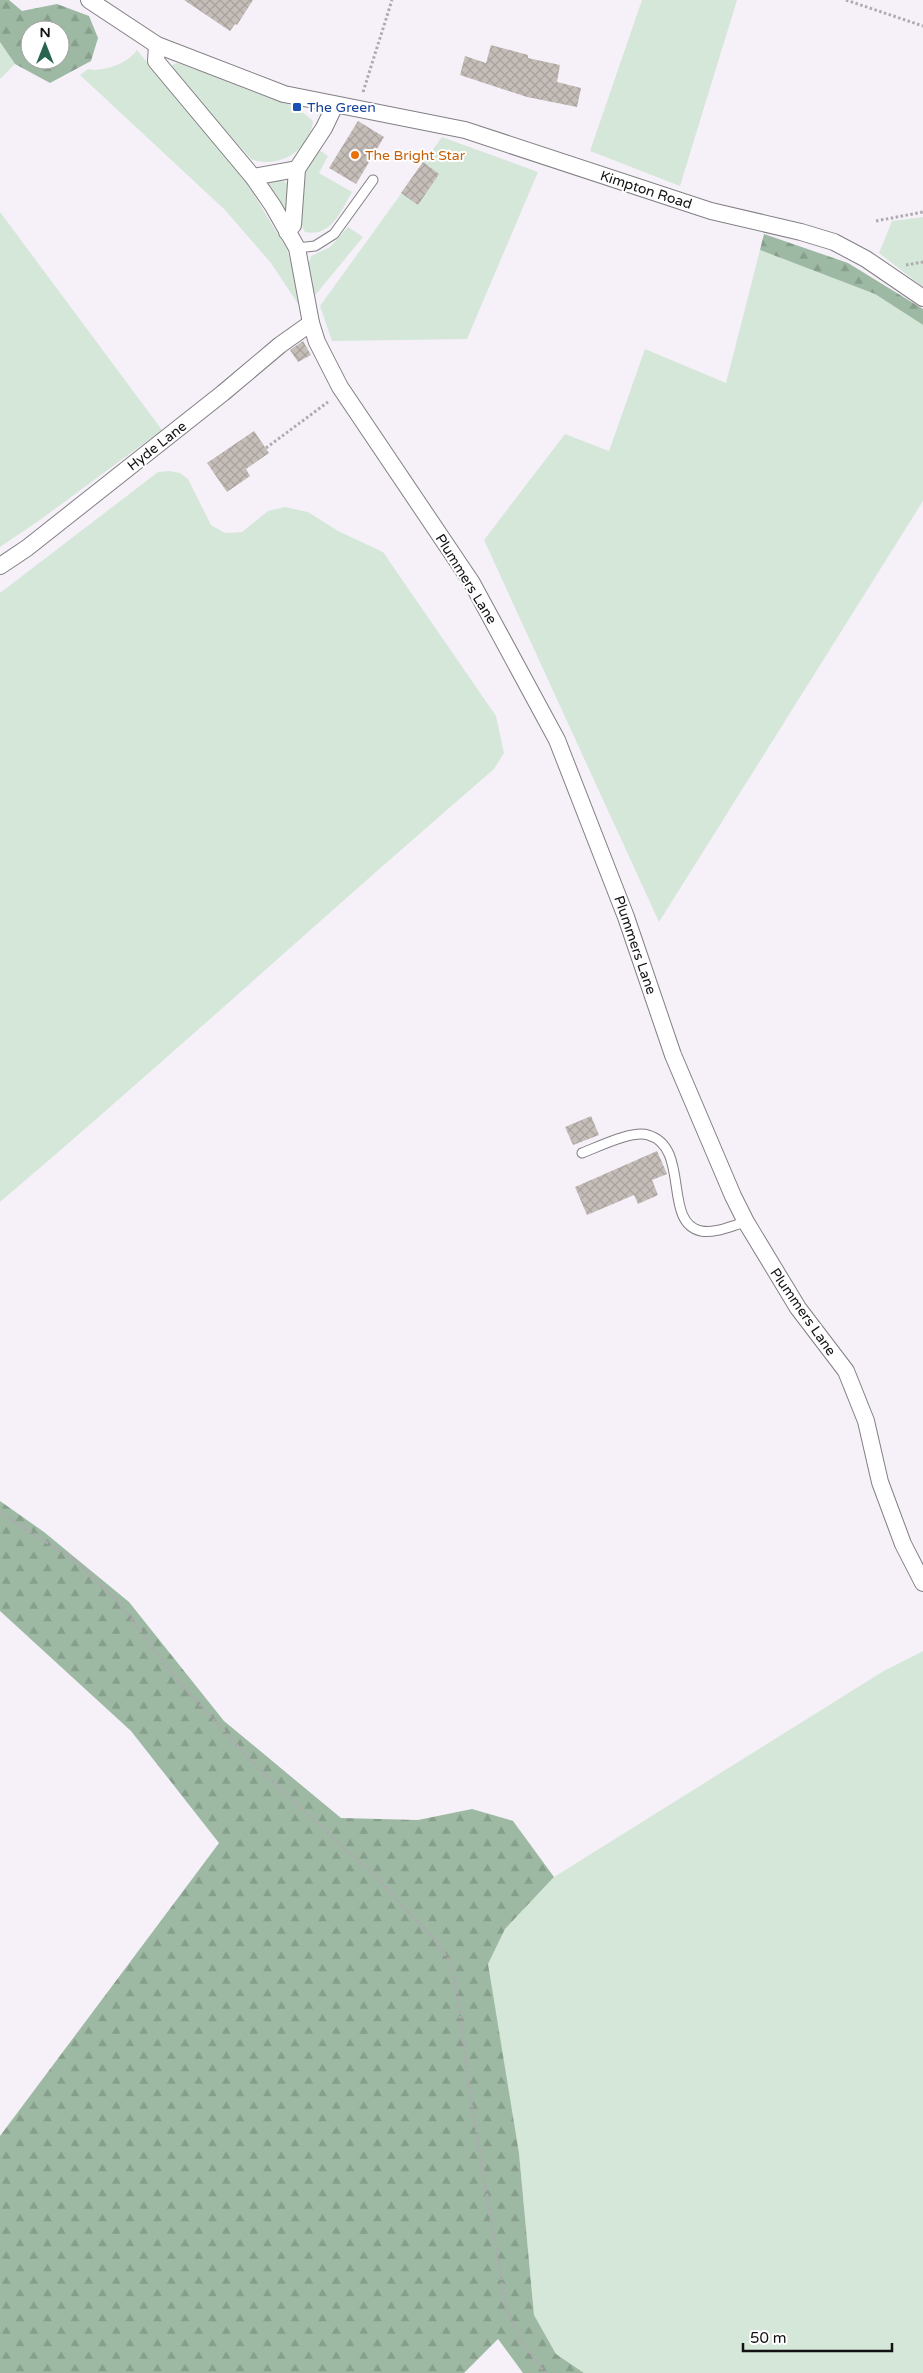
<svg xmlns="http://www.w3.org/2000/svg" width="923" height="2373" viewBox="0 0 923 2373" font-family="'Varela Round',sans-serif">
	<style>
		.green { fill: #d5e7d9 }
		.forest { fill: url(#forest-firs); fill-rule: evenodd }
		.building { fill: url(#building-cross-hatch) }
		.lines { fill: none; stroke-linecap: round; stroke-linejoin: round }
		.service-casing { stroke: #837f85; stroke-width: 11 }
		.minor-casing { stroke: #837f85; stroke-width: 18 }
		.path { stroke: #aeaab0; stroke-width: 3; stroke-dasharray: 2.5 2.5; stroke-linecap: butt }
		.service { stroke: #fff; stroke-width: 9 }
		.minor { stroke: #fff; stroke-width: 16 }
		.transit-dot { fill: #1a4fb4; stroke: #fff; stroke-width: 2 }
		.food-dot { fill: #e8710a; stroke: #fff; stroke-width: 2 }
		.labels { text-anchor: middle; dominant-baseline: central; stroke-width: 4; stroke-linejoin: round; paint-order: stroke }
		.transit-label { font-size: 14px; fill: #164399; stroke: #fff; text-anchor: start }
		.food-label { font-size: 14px; fill: #c56008; stroke: #fff; text-anchor: start }
		.street-label { font-size: 14px; fill: #131114; stroke: #fff }
	</style>
	<defs>
		<pattern id="forest-firs" width="22" height="20" patternUnits="userSpaceOnUse" patternTransform="scale(1.25)"><rect width="22" height="20" fill="#9db9a3"/><path d="M5 1l3.5 6h-7zM16 11l3.5 6h-7z" fill="#869e8b"/></pattern>
		<pattern id="building-cross-hatch" width="8" height="8" patternUnits="userSpaceOnUse" patternTransform="scale(1.25)"><rect width="8" height="8" fill="#c5bdb8"/><path d="M0 0l8 8M0 8l8-8" fill="none" stroke="#a8a19d"/></pattern>
	</defs>
	<rect width="100%" height="100%" fill="#f6f1f9"/>
	<g class="green">
		<path d="M642,0H737L680,186L590,151Z"/>
		<path d="M0,42L15,64L0,79Z"/>
		<path d="M137,50L246,182L287,249L306,316L271,263L225,210L80,75L88,69C104,72 127,64 137,50Z"/>
		<path d="M177,63C209,75 292,98 313,121C310,150 279,170 251,159L172,70V65Z"/>
		<path d="M442,137L538,172L467,339L332,341L320,306Z"/>
		<path d="M321,151L328,156L319,173L352,192C340,212 332,237 305,232C294,215 299,160 321,151Z"/>
		<path d="M282,180L288,184L287,210L285,211L267,183Z"/>
		<path d="M0,212L162,430L37,522L0,547Z"/>
		<path d="M923,217V287L879,253L892,221Z"/>
		<path d="M348,227L363,237L312,299L308,265L311,256L330,247Z"/>
		<path d="M760,250L875,294L923,325V501L659,922L484,540L565,434L609,451L645,349L726,383Z"/>
		<path d="M170,471L180,473L188,479L211,525L225,533L242,532L268,511L285,507L308,512L338,531L383,552L496,716L504,753L494,769C328,912 167,1060 0,1202V593L158,472Z"/>
		<path d="M923,1651V2373H584L556,2354L534,2315L519,2153L487,1964L505,1929L554,1877L882,1672Z"/>
	</g>
	<g class="forest">
		<path d="M0,0H9L22,11L57,4L89,16L98,38L91,61L50,83L15,64L0,42ZM30,30H60V60H30Z"/>
		<path d="M764,234L848,263L923,309V325L875,294L760,250Z"/>
		<path d="M0,1501L44,1532L129,1602L224,1721L341,1818L418,1820L472,1809L513,1821L554,1877L505,1929L488,1964L519,2153L534,2315L556,2354L584,2373H523L498,2339L464,2373H0V2136L219,1843L131,1731L0,1611Z"/>
	</g>
	<g class="building">
		<path d="M184,0H253L237,25L235,24L230,31Z"/>
		<path d="M491,45L528,55V58L560,65L557,82L581,88L577,107L527,97L460,75L465,56L486,63Z"/>
		<path d="M358,121L384,137L356,184L329,168Z"/>
		<path d="M423,162L439,174L418,205L401,193Z"/>
		<path d="M303,341L311,355L298,362L290,350Z"/>
		<path d="M254,431L269,453L246,469L250,476L227,492L207,463Z"/>
		<path d="M591,1116L599,1135L573,1145L565,1127Z"/>
		<path d="M657,1151L667,1174L652,1180L658,1195L638,1204L634,1195L587,1215L575,1187Z"/>
	</g>
	<g class="lines">
		<defs>
			<g id="service">
				<path d="M297,248L315,246L334,234L373,180"/>
				<path d="M582,1153C598,1147 632,1130 648,1135C691,1147 662,1223 701,1231C715,1234 733,1225 746,1222"/>
			</g>
			<g id="minor">
				<path d="M89,0L157,45L284,94L465,130L711,211L801,232L834,242L866,259L923,298"/>
				<path d="M157,45L156,61L253,177L273,206L297,248L311,323L317,342L340,387L472,583L557,740L626,917L673,1055L733,1196L746,1222L798,1308L846,1371L866,1421L880,1482L903,1544L923,1583"/>
				<path d="M253,177L297,169"/>
				<path d="M287,232L293,225L297,169L324,128L335,105"/>
				<path d="M0,566L27,548L223,393L280,345L311,323"/>
			</g>
		</defs>
		<use href="#service" class="service-casing"/>
		<use href="#minor" class="minor-casing"/>
		<g class="path">
			<path d="M846,0L923,26"/>
			<path d="M363,92L392,0"/>
			<path d="M876,221L923,212"/>
			<path d="M906,265L923,262"/>
			<path d="M266,448L328,402"/>
			<path d="M0,1512L74,1560L116,1599L179,1682L258,1768L376,1877L435,1940L450,1962L457,1990L468,2082L506,2308L520,2339L545,2373"/>
		</g>
		<use href="#service" class="service"/>
		<use href="#minor" class="minor"/>
	</g>
	<rect class="transit-dot" x="292" y="102" width="10" height="10" rx="2.5"/>
	<circle class="food-dot" cx="355" cy="155" r="5"/>
	<g class="labels">
		<g class="transit-label">
			<text x="307" y="107">The Green</text>
		</g>
		<g class="food-label">
			<text x="365" y="155">The Bright Star</text>
		</g>
		<g class="street-label">
			<text transform="translate(646 190) rotate(18)">Kimpton Road</text>
			<text transform="translate(157 446) rotate(-38)">Hyde Lane</text>
			<text transform="translate(466 579) rotate(58)">Plummers Lane</text>
			<text transform="translate(635 945) rotate(71)">Plummers Lane</text>
			<text transform="translate(803 1312) rotate(55)">Plummers Lane</text>
		</g>
	</g>
	<g transform="translate(45 45)"><circle r="24" fill="#ffffff" stroke="#a1a0a1"/>
	<path d="M0-4L9 19L0 12L-9 19Z" fill="#28644e"/>
	<text y="-8" font-size="14" font-weight="bold" text-anchor="middle" fill="#131114">N</text>
	</g>
	<path d="M743 2343v8h149v-8" fill="none" stroke="#131114" stroke-width="2.5"/>
	<text x="750" y="2343" font-size="15" fill="#131114" stroke="#ffffff" stroke-width="4" paint-order="stroke">50 m</text>
</svg>
